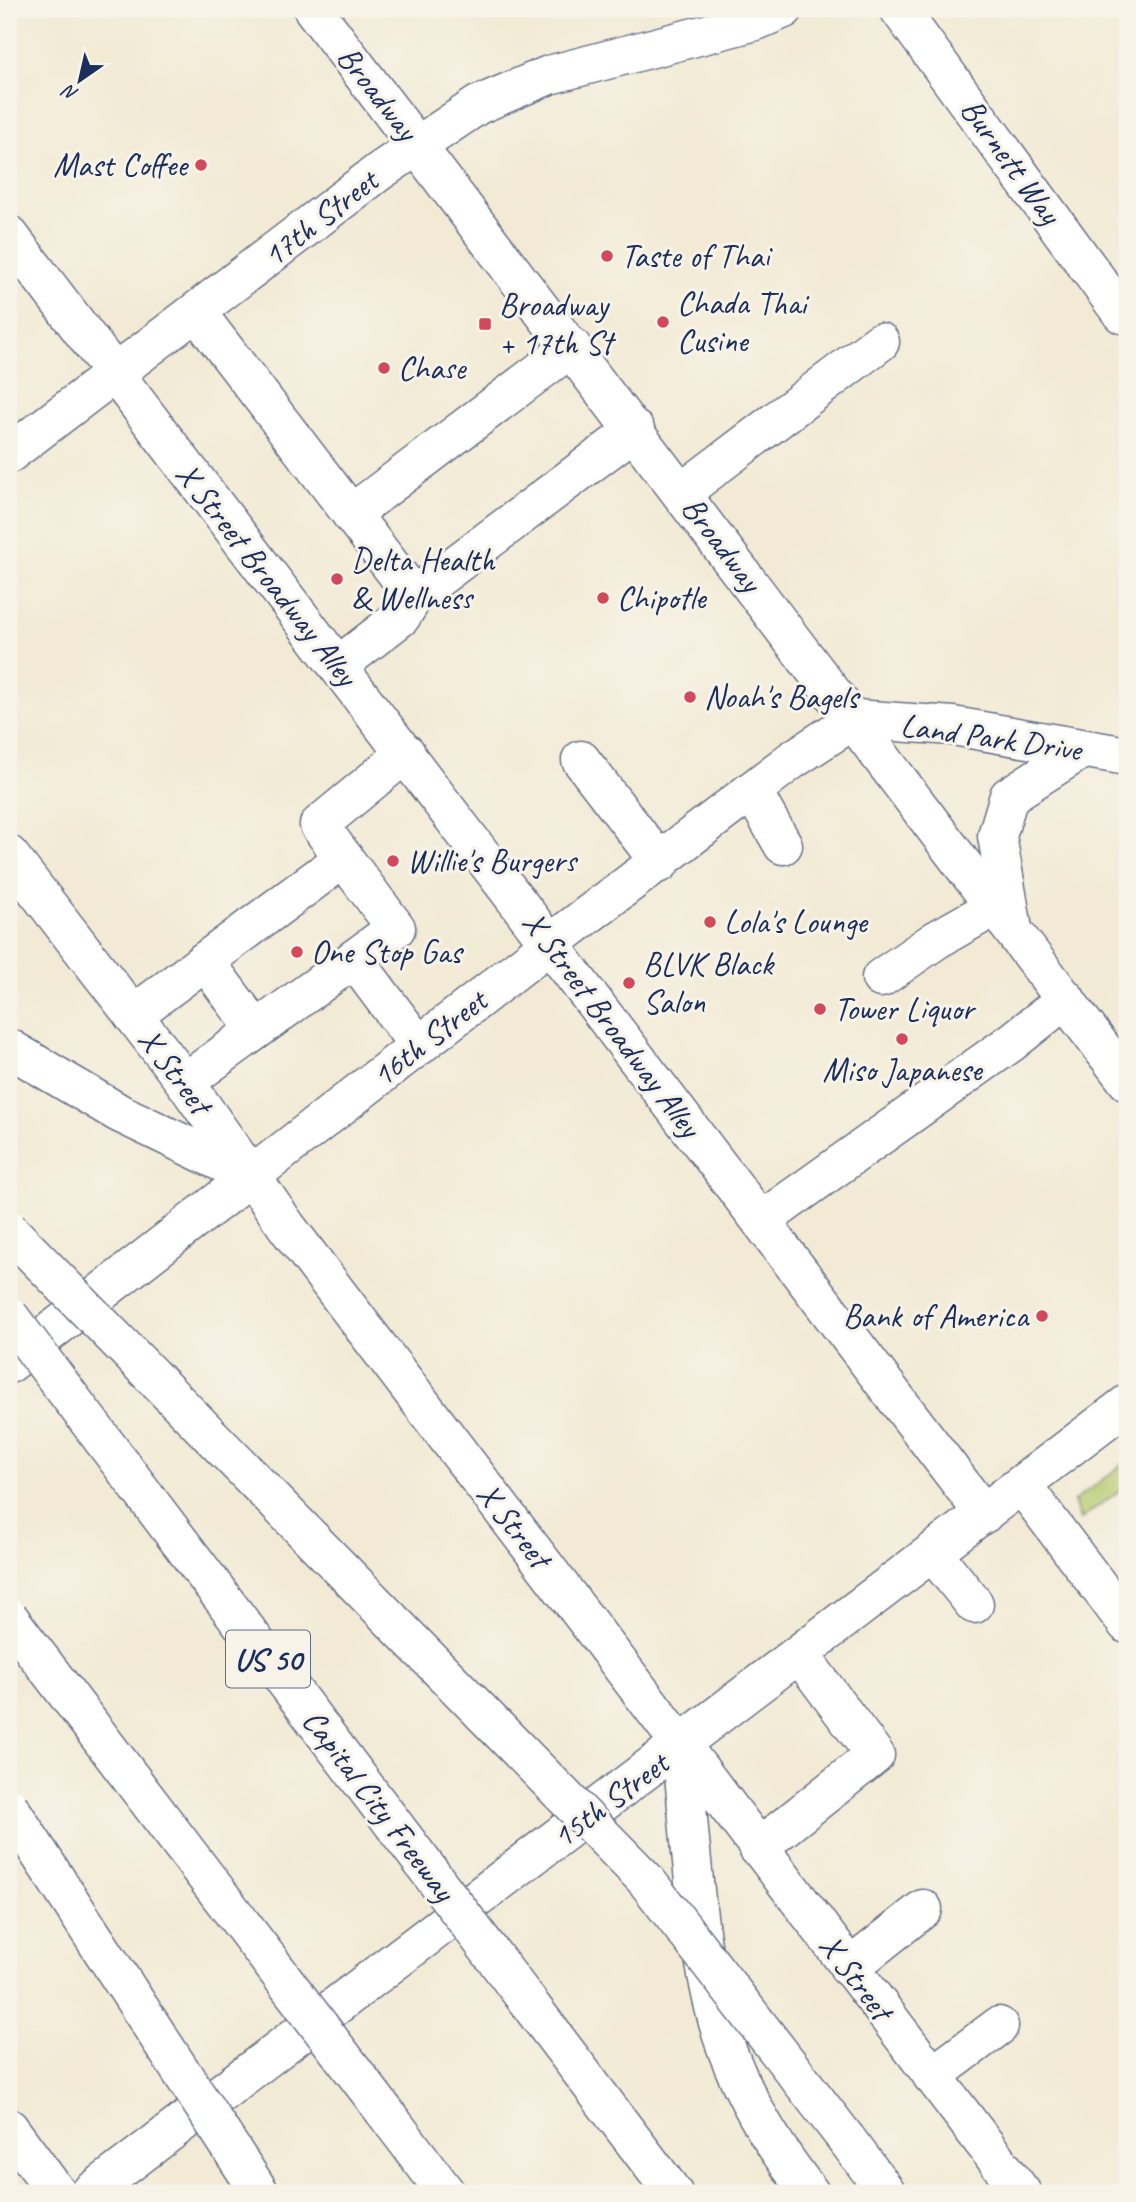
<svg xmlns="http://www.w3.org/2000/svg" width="1136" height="2202" viewBox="0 0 1136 2202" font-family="Caveat,sans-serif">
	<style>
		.green { fill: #b6c96c; stroke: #687c65; stroke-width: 2 }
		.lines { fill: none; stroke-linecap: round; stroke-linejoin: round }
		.minor-casing { stroke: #667087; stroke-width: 41 }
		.major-casing { stroke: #667087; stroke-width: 41 }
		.highway-casing { stroke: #667087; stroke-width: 41 }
		.minor { stroke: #fff; stroke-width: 38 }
		.major { stroke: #fff; stroke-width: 38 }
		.highway { stroke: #fff; stroke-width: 38 }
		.highway-bridge-casing { stroke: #667087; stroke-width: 41; stroke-linecap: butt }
		.highway-bridge { stroke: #fff; stroke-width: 38 }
		.poi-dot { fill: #d1495b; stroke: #f7f3e8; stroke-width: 2.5 }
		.labels { text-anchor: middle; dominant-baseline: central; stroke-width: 6; stroke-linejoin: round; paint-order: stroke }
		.shield { fill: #f7f3e8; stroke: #5d6a87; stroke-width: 2 }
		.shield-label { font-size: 32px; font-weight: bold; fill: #1b2f5e }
		.street-label { font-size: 33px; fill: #1b2f5e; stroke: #f7f3e8 }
		.poi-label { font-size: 33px; fill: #1b2f5e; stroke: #f7f3e8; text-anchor: start }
	</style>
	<rect width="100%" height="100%" fill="#f7f3e8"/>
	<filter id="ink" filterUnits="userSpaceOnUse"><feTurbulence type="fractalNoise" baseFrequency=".0143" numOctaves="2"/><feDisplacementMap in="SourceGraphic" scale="14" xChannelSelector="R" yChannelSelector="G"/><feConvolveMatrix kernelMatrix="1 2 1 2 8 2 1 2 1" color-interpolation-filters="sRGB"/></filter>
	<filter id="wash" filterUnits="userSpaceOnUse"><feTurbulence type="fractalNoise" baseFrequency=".00686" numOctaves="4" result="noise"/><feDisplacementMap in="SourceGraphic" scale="28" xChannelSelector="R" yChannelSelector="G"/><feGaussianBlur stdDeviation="1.57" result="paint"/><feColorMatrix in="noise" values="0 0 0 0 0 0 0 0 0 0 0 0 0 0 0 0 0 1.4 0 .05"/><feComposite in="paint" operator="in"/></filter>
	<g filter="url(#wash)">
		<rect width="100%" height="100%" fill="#f2ead4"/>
		<path class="green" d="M1127,1461V1485L1080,1520L1074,1501Z"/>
	</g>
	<g filter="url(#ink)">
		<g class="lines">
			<defs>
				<g id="minor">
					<path d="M899,9L1122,314L1127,310"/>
					<path d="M9,235L984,1514"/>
					<path d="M197,313L414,596"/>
					<path d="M9,454L380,171L478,105L549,75L756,21L784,9"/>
					<path d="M682,492L880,342"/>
					<path d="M351,514L572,347"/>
					<path d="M339,665L401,617L414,596L635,430"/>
					<path d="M406,753L319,825L396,928L354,959L419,1046"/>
					<path d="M581,760L660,863"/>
					<path d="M752,791L783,845"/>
					<path d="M881,978L936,940L996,906"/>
					<path d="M133,1015L205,961"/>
					<path d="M256,1030L205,961L344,858"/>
					<path d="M185,1082L354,959"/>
					<path d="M762,1220L1012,1042L1066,999"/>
					<path d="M1022,1485L1127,1624"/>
					<path d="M933,1553L974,1604"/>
					<path d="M758,1848L875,1755L800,1655"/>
					<path d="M849,1968L923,1909"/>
					<path d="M932,2076L999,2026"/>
				</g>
				<g id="major">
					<path d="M313,9L1127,1081"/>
					<path d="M855,719L953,726L1127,756"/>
					<path d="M9,855L185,1082L287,1227L1022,2193"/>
					<path d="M1012,923L997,836L1009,796L1081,750"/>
					<path d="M9,1364L551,943L792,760L855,719"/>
					<path d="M9,2128L57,2193"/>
					<path d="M90,2193L1127,1404"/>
				</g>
				<g id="highway">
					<path d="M9,1048L119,1113L250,1176"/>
					<path d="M681,1745C691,1836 695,1950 722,2036C741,2093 773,2146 810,2193"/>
					<path d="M528,2002L673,2193"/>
					<path d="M384,2111L446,2193"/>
					<path d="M847,2140L887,2193"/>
				</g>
			</defs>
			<use href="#minor" class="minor-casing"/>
			<use href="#major" class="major-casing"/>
			<use href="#highway" class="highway-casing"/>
			<use href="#minor" class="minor"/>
			<use href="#major" class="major"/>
			<use href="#highway" class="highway"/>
			<defs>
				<g id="highway-bridge">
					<path d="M9,1230L645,1879L847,2140"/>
					<path d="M9,1316L528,2002"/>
					<path d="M9,1618L384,2111"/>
					<path d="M9,1807L260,2193"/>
				</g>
			</defs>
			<use href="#highway-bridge" class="highway-bridge-casing"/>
			<use href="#highway-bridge" class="highway-bridge"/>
		</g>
	</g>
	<g class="poi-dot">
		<circle cx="201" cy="165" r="7"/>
		<circle cx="607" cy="256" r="7"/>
		<circle cx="663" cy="322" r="7"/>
		<rect x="478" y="317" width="14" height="14" rx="3.5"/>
		<circle cx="384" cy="368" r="7"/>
		<circle cx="337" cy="579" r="7"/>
		<circle cx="603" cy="598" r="7"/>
		<circle cx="690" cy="697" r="7"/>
		<circle cx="393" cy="861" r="7"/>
		<circle cx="710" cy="922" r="7"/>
		<circle cx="297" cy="952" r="7"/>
		<circle cx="629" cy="983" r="7"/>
		<circle cx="820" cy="1009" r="7"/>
		<circle cx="902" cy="1039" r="7"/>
		<circle cx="1042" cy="1316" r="7"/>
	</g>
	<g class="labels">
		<rect class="shield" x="226" y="1630.5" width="84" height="57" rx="5"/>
		<g class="shield-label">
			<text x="268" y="1659">US 50</text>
		</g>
		<g class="street-label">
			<text transform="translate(378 93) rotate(52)">Broadway</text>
			<text transform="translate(1011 161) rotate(54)">Burnett Way</text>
			<text transform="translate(320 218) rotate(-38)">17th Street</text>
			<text transform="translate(722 544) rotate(53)">Broadway</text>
			<text transform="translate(267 574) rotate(52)">X Street Broadway Alley</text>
			<text transform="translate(991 737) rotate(8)">Land Park Drive</text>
			<text transform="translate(612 1024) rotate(53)">X Street Broadway Alley</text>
			<text transform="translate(429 1038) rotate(-38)">16th Street</text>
			<text transform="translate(175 1071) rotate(53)">X Street</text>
			<text transform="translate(514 1525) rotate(52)">X Street</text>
			<text transform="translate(610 1800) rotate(-37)">15th Street</text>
			<text transform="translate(379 1805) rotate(53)">Capital City Freeway</text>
			<text transform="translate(856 1977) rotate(53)">X Street</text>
		</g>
		<g class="poi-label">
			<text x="187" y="165" text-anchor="end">Mast Coffee</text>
			<text x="621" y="256">Taste of Thai</text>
			<text x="677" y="303">Chada Thai<tspan x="677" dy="38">Cusine</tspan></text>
			<text x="499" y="305">Broadway<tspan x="499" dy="38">+ 17th St</tspan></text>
			<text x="398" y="368">Chase</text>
			<text x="351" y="560">Delta Health<tspan x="351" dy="38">&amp; Wellness</tspan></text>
			<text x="617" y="598">Chipotle</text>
			<text x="704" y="697">Noah's Bagels</text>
			<text x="407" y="861">Willie's Burgers</text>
			<text x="724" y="922">Lola's Lounge</text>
			<text x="311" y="952">One Stop Gas</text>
			<text x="643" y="964">BLVK Black<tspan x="643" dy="38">Salon</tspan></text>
			<text x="834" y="1009">Tower Liquor</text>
			<text x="902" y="1070" text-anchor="middle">Miso Japanese</text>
			<text x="1028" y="1316" text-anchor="end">Bank of America</text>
		</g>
	</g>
	<rect width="1136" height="2202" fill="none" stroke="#f7f3e8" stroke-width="35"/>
	<g transform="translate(80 80) rotate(214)" stroke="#f7f3e8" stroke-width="5" paint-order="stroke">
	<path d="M0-5L12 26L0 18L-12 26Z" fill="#1b2f5e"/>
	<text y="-10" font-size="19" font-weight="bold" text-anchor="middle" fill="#1b2f5e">N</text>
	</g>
</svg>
